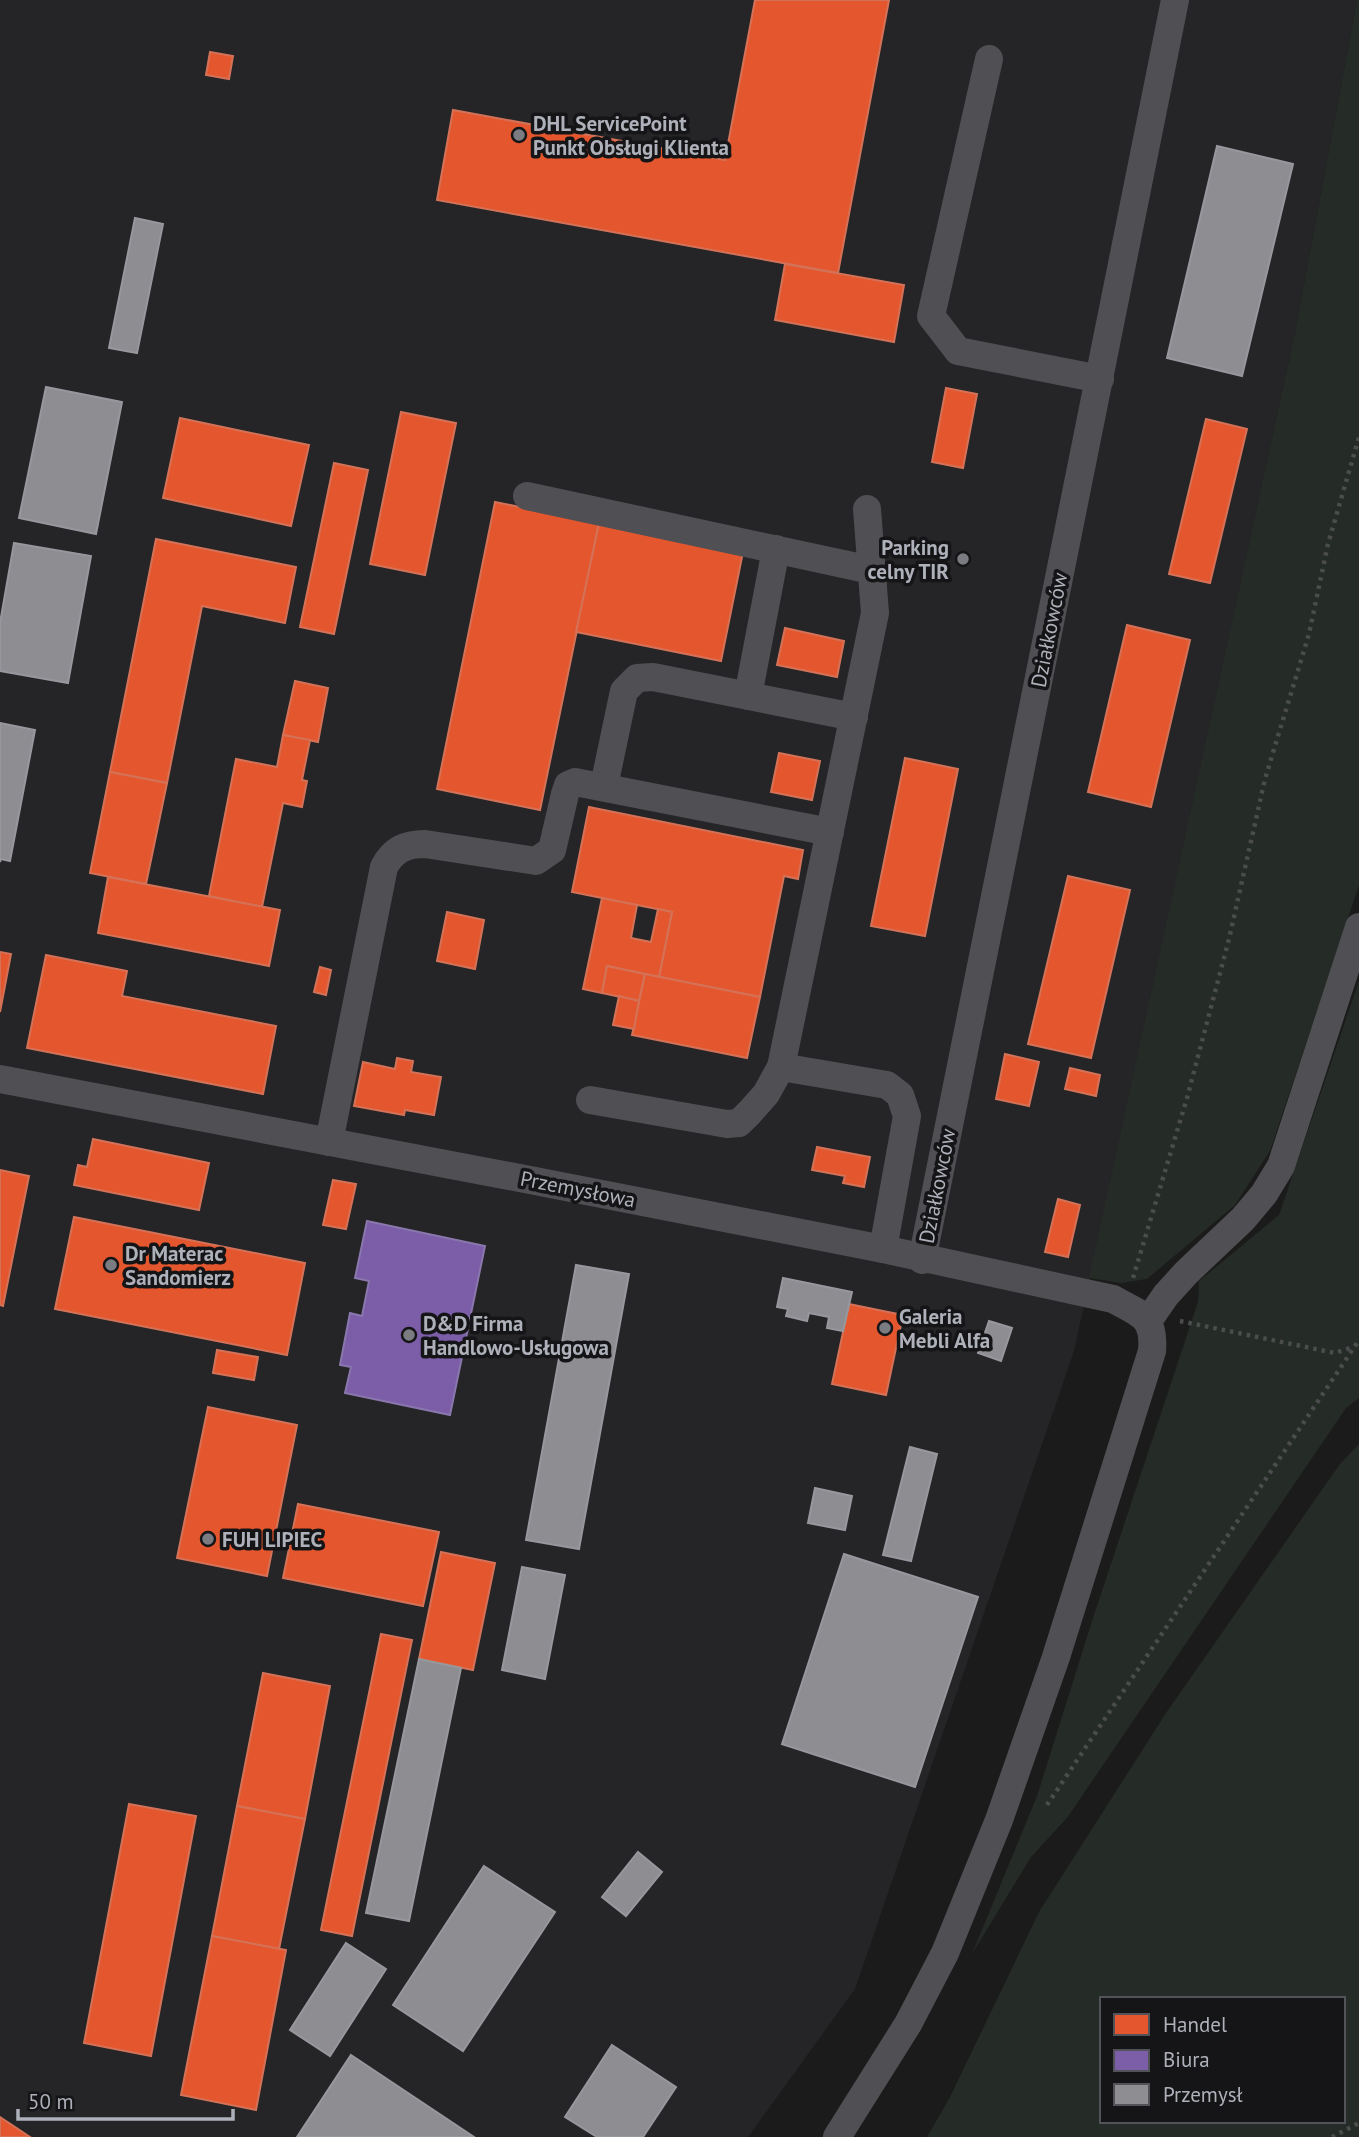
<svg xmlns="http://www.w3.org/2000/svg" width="1359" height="2137" viewBox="0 0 1359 2137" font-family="'PT Sans',sans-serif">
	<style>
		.built { fill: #252527 }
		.green { fill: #252b26; fill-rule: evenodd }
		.shops { fill: #e4572e; stroke: #d47258; stroke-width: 2 }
		.offices { fill: #7b5ea7; stroke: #8a77ad; stroke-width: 2 }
		.industry { fill: #8d8d92; stroke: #97989e; stroke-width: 2 }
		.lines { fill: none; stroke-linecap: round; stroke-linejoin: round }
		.path { stroke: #4b4c4e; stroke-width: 4.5; stroke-dasharray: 3.5 5; stroke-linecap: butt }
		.minor { stroke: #505054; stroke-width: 28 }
		.poi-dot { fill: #7b7c82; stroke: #151517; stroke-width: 2.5 }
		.labels { text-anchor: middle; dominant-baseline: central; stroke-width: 7; stroke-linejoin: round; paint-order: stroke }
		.poi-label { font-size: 21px; font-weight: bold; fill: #aeb1ba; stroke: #151517; text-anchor: start }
		.street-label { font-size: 21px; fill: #aeb1ba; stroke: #151517 }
	</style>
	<rect width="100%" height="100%" fill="#1b1b1b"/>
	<path class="built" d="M0,0H1357L1294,337L1074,1351L855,1989L748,2137H0Z"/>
	<g class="green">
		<path d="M1357,0H1359V885L1270,1151L1235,1205L1147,1279L1121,1283L1089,1278L1294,337Z"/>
		<path d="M1359,981V1398L1346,1408L1067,1818L1031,1857L972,1954L1037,1796L1092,1621L1198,1302L1199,1281L1279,1215Z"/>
		<path d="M1359,1444V2137H927L950,2097L1039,1912L1166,1713L1340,1464ZM1102,1999H1343V2121H1102Z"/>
	</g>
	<g class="shops">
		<path d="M755,0H889L838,273L437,200L453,110L725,160Z"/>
		<path d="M210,52L233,56L229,79L206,75Z"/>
		<path d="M785,264L904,285L894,342L775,320Z"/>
		<path d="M946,388L977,394L963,468L932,462Z"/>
		<path d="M401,412L456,423L425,575L370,564Z"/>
		<path d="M180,418L309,445L291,526L163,498Z"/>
		<path d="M1206,419L1247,429L1210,583L1169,574Z"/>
		<path d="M334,463L368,470L334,634L300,627Z"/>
		<path d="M495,502L599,523L540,810L437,789Z"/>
		<path d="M599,523L743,552L721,661L576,632Z"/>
		<path d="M156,539L296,567L285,623L202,606L167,783L110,772Z"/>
		<path d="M1127,625L1190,640L1151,807L1088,792Z"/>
		<path d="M785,628L844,641L837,677L777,665Z"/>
		<path d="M295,681L328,688L318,742L283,735Z"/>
		<path d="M283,735L310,740L302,780L307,781L302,807L283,803L262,907L209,896L236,759L277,767Z"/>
		<path d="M779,753L820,761L812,800L771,792Z"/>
		<path d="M905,758L958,769L925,936L871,926Z"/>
		<path d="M110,772L167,783L146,884L90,873Z"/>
		<path d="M589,807L803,850L798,879L784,876L760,997L659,977L672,912L572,892Z"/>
		<path d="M1068,876L1130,890L1091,1058L1028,1044Z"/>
		<path d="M108,877L280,910L269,966L98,933Z"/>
		<path d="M602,898L637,905L631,938L651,942L658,909L672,912L659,977L607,966L602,993L583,989Z"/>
		<path d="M447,912L484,920L475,969L437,961Z"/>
		<path d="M0,952L11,954L0,1012Z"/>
		<path d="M46,955L127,971L122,996L276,1026L263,1094L27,1048Z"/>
		<path d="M607,966L645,974L639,1001L602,993Z"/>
		<path d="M320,967L331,970L326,995L314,992Z"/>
		<path d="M645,974L760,997L747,1058L632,1035Z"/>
		<path d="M619,996L639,1001L634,1029L613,1025Z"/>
		<path d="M1005,1054L1039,1062L1029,1106L996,1099Z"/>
		<path d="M397,1058L413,1061L411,1072L441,1077L434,1115L405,1110L404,1115L354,1106L363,1062L395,1069Z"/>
		<path d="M1070,1068L1100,1075L1096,1096L1065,1089Z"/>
		<path d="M93,1139L209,1163L199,1210L74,1185L78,1165L87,1167Z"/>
		<path d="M817,1147L870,1157L864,1187L843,1183L845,1176L812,1170Z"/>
		<path d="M0,1170L29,1176L3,1306L0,1305Z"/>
		<path d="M333,1180L356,1184L346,1229L323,1225Z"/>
		<path d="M1058,1199L1080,1205L1068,1257L1045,1252Z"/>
		<path d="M74,1217L305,1263L287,1355L55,1309Z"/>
		<path d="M849,1304L903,1315L886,1395L832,1384Z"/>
		<path d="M217,1350L258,1357L254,1380L213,1373Z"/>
		<path d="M208,1407L297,1425L267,1576L177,1558Z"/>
		<path d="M298,1504L439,1532L423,1606L283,1578Z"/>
		<path d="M441,1552L495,1563L473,1670L419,1659Z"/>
		<path d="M381,1634L412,1640L352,1936L321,1930Z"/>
		<path d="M263,1673L330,1686L305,1819L237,1806Z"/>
		<path d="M129,1804L196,1816L151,2056L84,2043Z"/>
		<path d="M237,1806L305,1819L279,1949L212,1936Z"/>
		<path d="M212,1936L286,1950L256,2110L181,2095Z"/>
		<path d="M0,2117L30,2137H0Z"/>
	</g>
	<path class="offices" d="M367,1221L485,1246L450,1415L345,1393L351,1367L340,1365L350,1313L362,1316L369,1281L355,1278Z"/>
	<g class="industry">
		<path d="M1217,146L1293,164L1242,376L1167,358Z"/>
		<path d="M135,218L163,224L137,353L109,348Z"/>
		<path d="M46,387L122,402L96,534L19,518Z"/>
		<path d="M14,543L91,556L68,683L0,671V623Z"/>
		<path d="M0,723L35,730L10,861L1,859L0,862Z"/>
		<path d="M576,1265L629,1274L579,1549L526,1540Z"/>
		<path d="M783,1278L852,1292L843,1331L827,1328L829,1317L809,1313L807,1321L786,1316L788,1309L777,1307Z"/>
		<path d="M989,1321L1012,1328L1001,1361L978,1353Z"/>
		<path d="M910,1447L937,1454L911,1561L883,1555Z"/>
		<path d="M815,1488L852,1496L845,1530L808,1523Z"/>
		<path d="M844,1554L978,1597L915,1787L782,1744Z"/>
		<path d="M522,1567L565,1575L545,1679L502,1670Z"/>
		<path d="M419,1659L461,1668L409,1921L366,1913Z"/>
		<path d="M638,1852L662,1872L626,1916L602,1897Z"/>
		<path d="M484,1866L555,1912L463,2051L393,2005Z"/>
		<path d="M346,1943L386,1969L330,2056L290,2030Z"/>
		<path d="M612,2045L676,2087L643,2137H597L565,2117Z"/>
		<path d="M351,2055L474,2137H297Z"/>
	</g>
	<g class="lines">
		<g class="path">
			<path d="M1133,1278L1187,1098L1229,939L1265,779L1309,634L1328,544L1359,437"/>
			<path d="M1180,1321L1335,1353L1353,1347"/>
			<path d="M1047,1805L1359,1340"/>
			<path d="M1332,2137L1359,2123"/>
		</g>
		<g class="minor">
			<path d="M989,59L931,316L958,351L1100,379"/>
			<path d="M527,496L871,570"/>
			<path d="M867,509L875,613L781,1067L887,1085L900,1095L907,1116L883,1249"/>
			<path d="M748,696L776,549"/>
			<path d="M604,786L624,691L637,678L653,677L854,717"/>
			<path d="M0,1079L525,1179L883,1249L1113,1299C1140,1314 1155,1316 1152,1351L1056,1657L999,1820L945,1953L908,2024L837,2137"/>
			<path d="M590,1100L727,1124L739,1123L750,1112L766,1094L781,1067"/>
			<path d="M329,1142L384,867C393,850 405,844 425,844L536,861L552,850L565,794L568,785L575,782L830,832"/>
			<path d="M922,1260L1175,0"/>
			<path d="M1148,1321L1166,1295L1186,1273L1243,1219L1264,1194L1281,1166L1359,927"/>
		</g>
	</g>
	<g class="poi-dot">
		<circle cx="519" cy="135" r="7"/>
		<circle cx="963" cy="559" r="7"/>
		<circle cx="111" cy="1265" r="7"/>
		<circle cx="885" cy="1328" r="7"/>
		<circle cx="409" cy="1335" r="7"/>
		<circle cx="208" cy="1539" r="7"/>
	</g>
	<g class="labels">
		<g class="poi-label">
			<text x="533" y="123">DHL ServicePoint<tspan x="533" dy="24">Punkt Obsługi Klienta</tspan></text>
			<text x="949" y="547" text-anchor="end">Parking<tspan x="949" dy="24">celny TIR</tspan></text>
			<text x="125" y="1253">Dr Materac<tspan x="125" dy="24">Sandomierz</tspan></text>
			<text x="899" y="1316">Galeria<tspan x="899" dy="24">Mebli Alfa</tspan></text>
			<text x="423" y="1323">D&amp;D Firma<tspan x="423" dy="24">Handlowo-Usługowa</tspan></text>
			<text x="222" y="1539">FUH LIPIEC</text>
		</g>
		<g class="street-label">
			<text transform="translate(1049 630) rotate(-79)">Działkowców</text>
			<text transform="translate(937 1186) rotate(-79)">Działkowców</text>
			<text transform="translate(578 1189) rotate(11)">Przemysłowa</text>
		</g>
	</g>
	<rect x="1100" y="1997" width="245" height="126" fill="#151517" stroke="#525358" stroke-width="2"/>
	<rect x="1114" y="2014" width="35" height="21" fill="#e4572e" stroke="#525358" stroke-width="2"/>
	<text x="1163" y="2032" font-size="21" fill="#aeb1ba">Handel</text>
	<rect x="1114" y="2050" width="35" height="21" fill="#7b5ea7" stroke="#525358" stroke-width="2"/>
	<text x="1163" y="2067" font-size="21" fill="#aeb1ba">Biura</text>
	<rect x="1114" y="2084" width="35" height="21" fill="#8d8d92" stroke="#525358" stroke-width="2"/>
	<text x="1163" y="2102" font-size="21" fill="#aeb1ba">Przemysł</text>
	<path d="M18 2109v10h215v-10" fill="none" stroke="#aeb1ba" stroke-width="3.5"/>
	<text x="28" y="2109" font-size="21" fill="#aeb1ba" stroke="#151517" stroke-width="5" paint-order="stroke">50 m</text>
</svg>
